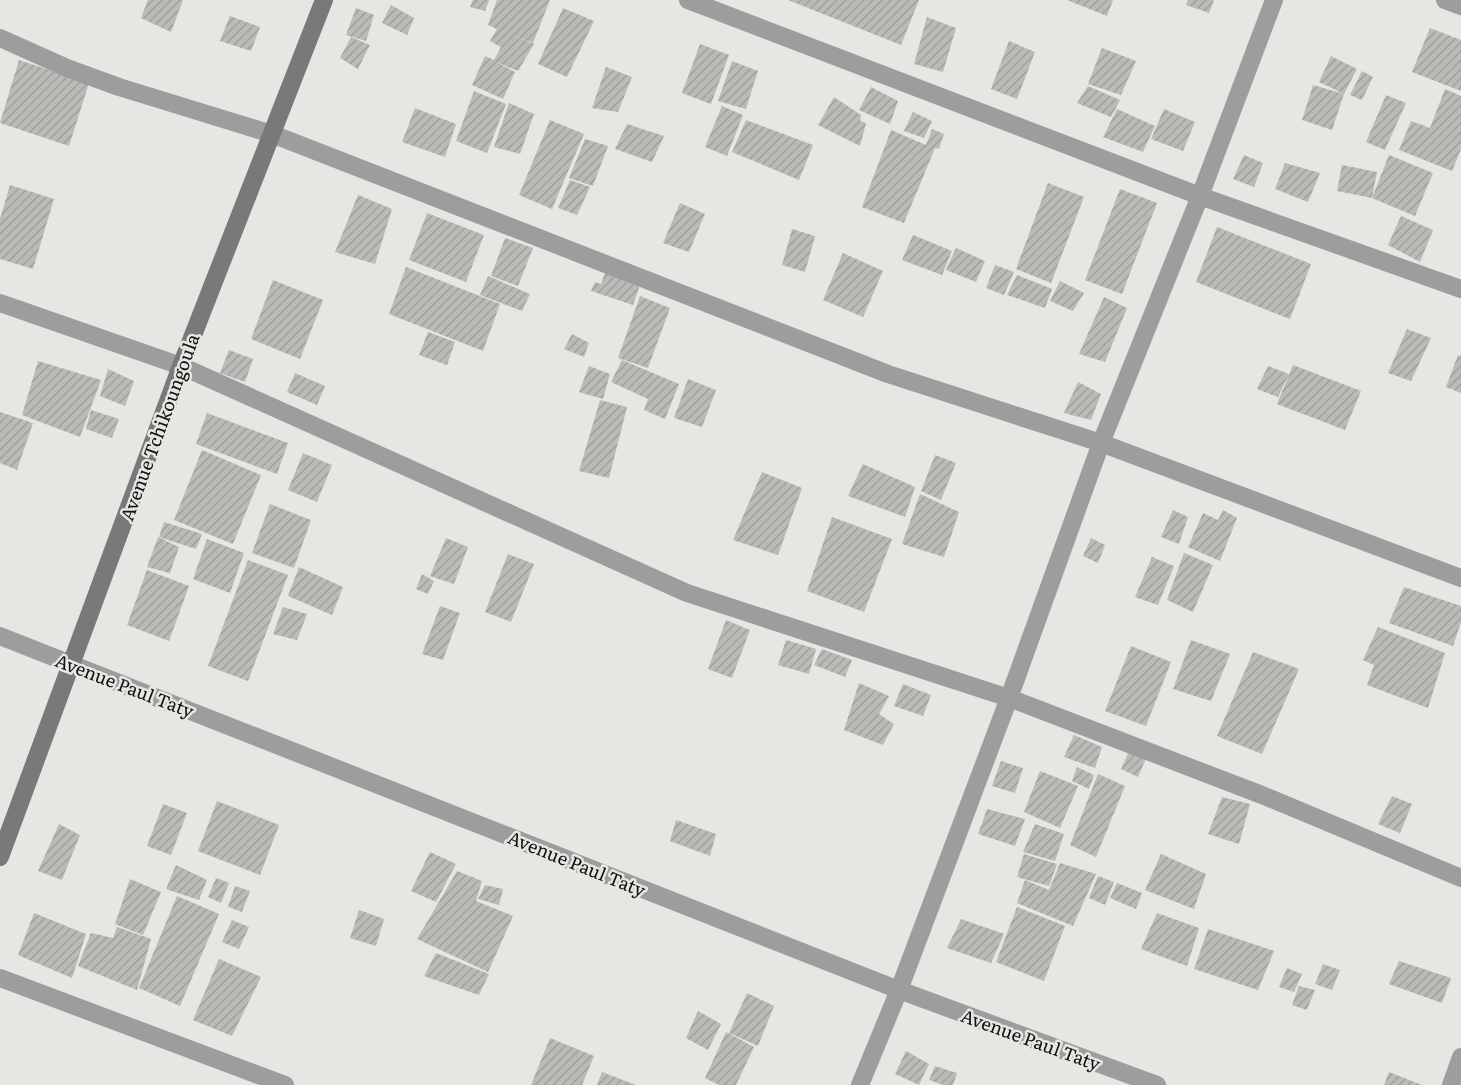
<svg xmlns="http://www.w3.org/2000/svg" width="1461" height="1085" viewBox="0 0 1461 1085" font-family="Literata,serif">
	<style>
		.building { fill: url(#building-hatch) }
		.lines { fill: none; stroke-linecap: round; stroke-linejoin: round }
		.street { stroke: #9d9c9e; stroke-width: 18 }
		.secondary { stroke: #79797b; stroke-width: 18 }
		.labels { text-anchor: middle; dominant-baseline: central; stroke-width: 5; stroke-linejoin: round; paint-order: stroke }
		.street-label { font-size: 18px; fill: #121110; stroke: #e7e6e2 }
	</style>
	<defs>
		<pattern id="building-hatch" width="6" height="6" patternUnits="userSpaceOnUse" patternTransform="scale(1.5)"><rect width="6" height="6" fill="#bcbab7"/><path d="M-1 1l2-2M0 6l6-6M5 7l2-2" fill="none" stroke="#a19f9c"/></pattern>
	</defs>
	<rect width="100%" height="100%" fill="#e7e6e2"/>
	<g class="building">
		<path d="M148,0H183L171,32L141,18Z"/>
		<path d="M473,0H489L485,11L470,7Z"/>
		<path d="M497,0H550L533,43L510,34L534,44L518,71L496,62L515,72L503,99L472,85L485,56L494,60L501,47L490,41L497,29L488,25Z"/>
		<path d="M788,0H919L901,45Z"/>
		<path d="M1067,0H1113L1107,16Z"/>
		<path d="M1188,0H1214L1209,13L1186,5Z"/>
		<path d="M391,5L414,18L407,35L382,23Z"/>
		<path d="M356,8L374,15L366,41L346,35Z"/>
		<path d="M563,8L594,21L567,77L538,64Z"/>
		<path d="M230,16L260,27L251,51L220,41Z"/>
		<path d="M927,17L956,28L943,72L914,64Z"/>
		<path d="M1430,28L1461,40V91L1412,72Z"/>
		<path d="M351,37L370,45L358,69L340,58Z"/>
		<path d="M1009,41L1035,52L1017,99L991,89Z"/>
		<path d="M700,44L729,55L711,104L682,93Z"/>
		<path d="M1102,48L1136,61L1121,95L1088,84Z"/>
		<path d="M1331,56L1357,69L1344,94L1332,130L1302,120L1313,85L1344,94L1319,82Z"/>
		<path d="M19,60L89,83L69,146L0,123Z"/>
		<path d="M732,61L758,71L746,109L718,101Z"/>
		<path d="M606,67L632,77L618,112L592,108Z"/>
		<path d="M1362,71L1373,77L1362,100L1350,95Z"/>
		<path d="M1088,86L1120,100L1111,117L1077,103Z"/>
		<path d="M871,87L898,101L890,124L859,110Z"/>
		<path d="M1445,89L1461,96V149L1452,171L1399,150L1411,121L1430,128Z"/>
		<path d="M474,91L506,104L487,153L456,141Z"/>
		<path d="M1386,95L1406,103L1385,150L1366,142Z"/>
		<path d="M834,97L861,115L860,121L866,123L860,146L818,125Z"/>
		<path d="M509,103L534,114L520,154L494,147Z"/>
		<path d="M722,106L743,115L727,156L705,147Z"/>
		<path d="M415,108L456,124L445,157L402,142Z"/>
		<path d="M1117,109L1155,126L1143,152L1103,137Z"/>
		<path d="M1164,109L1195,122L1183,151L1151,139Z"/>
		<path d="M913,112L932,121L924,138L904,131Z"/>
		<path d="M550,120L584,134L552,209L519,195Z"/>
		<path d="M746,120L813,145L799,180L732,152Z"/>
		<path d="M627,124L664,136L652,162L615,149Z"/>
		<path d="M932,129L944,134L939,149L935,148L904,223L862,207L891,130L926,145Z"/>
		<path d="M585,139L608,146L593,186L569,178Z"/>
		<path d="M1244,155L1263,163L1254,187L1233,179Z"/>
		<path d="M1389,155L1433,173L1415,216L1372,198Z"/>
		<path d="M1285,163L1320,173L1308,202L1275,189Z"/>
		<path d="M1342,165L1377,172L1372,198L1337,191Z"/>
		<path d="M570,180L590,187L577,215L558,208Z"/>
		<path d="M1048,183L1084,197L1051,283L1016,269Z"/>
		<path d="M10,185L54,199L33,269L0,259V219Z"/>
		<path d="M1120,189L1157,203L1122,294L1085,280Z"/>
		<path d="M358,195L392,209L375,264L335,252Z"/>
		<path d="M680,203L705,214L689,252L663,243Z"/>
		<path d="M427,213L484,235L466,282L409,260Z"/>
		<path d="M1401,216L1433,230L1420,262L1388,245Z"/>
		<path d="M1217,227L1311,264L1290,319L1196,282Z"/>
		<path d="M792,229L815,236L805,272L782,265Z"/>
		<path d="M913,235L952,251L942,275L902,260Z"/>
		<path d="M505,238L533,248L518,286L491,276Z"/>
		<path d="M956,248L985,261L976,282L946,270Z"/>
		<path d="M843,253L883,271L863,317L823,300Z"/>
		<path d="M995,265L1014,272L1004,295L986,288Z"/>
		<path d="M406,267L500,304L483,351L389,314Z"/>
		<path d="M606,270L641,282L633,305L591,291L595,282L601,284Z"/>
		<path d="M1017,275L1052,289L1045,308L1007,295Z"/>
		<path d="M488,276L530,294L522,311L480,295Z"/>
		<path d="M273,280L323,300L300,359L251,339Z"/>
		<path d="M1060,281L1084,293L1073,311L1050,301Z"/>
		<path d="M640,296L670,308L648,368L618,358Z"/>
		<path d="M1104,297L1127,308L1105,362L1079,354Z"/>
		<path d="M1407,329L1431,338L1411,381L1388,373Z"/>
		<path d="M428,332L455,342L447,365L419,355Z"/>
		<path d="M572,334L589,343L584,357L564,349Z"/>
		<path d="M229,350L253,359L245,382L220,373Z"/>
		<path d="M1458,355L1461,356V393L1446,387Z"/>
		<path d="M622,360L679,384L665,419L644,410L648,399L611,382Z"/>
		<path d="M38,361L101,380L80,437L22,415Z"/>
		<path d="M1293,365L1361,391L1345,430L1277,404Z"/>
		<path d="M589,366L610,374L603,399L579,392Z"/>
		<path d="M1268,366L1289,374L1278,397L1257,389Z"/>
		<path d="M108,369L134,381L125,406L100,396Z"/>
		<path d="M295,373L325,386L317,405L287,392Z"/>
		<path d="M688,379L716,390L702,427L674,418Z"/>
		<path d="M1078,382L1101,394L1091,420L1064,413Z"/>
		<path d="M600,400L627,407L609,478L579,471Z"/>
		<path d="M91,410L119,419L112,438L86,429Z"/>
		<path d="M0,412L33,423L17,470L0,463Z"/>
		<path d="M207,413L288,443L277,474L196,444Z"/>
		<path d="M202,450L261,475L233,544L174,520Z"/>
		<path d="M303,453L332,465L317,502L288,490Z"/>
		<path d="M935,455L956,463L941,500L921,491Z"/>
		<path d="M863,464L915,487L905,517L848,496Z"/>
		<path d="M762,472L802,488L778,555L733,540Z"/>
		<path d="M920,494L959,512L944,557L902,544Z"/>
		<path d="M270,504L311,520L294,568L252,553Z"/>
		<path d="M1173,510L1188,517L1179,544L1161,537Z"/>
		<path d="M1223,510L1237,518L1220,561L1188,547L1203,513L1218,520Z"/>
		<path d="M832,517L892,539L864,612L807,591Z"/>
		<path d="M164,522L202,534L196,549L159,537Z"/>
		<path d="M158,537L179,547L170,573L147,567Z"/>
		<path d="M446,538L468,547L454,584L430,576Z"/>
		<path d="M1091,538L1105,545L1098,563L1083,556Z"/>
		<path d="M207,539L244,553L230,593L193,579Z"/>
		<path d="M1184,553L1213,565L1193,612L1167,600Z"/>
		<path d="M508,554L534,564L511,622L485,612Z"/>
		<path d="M1152,557L1174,566L1158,605L1135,597Z"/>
		<path d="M248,560L288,575L248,681L208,666Z"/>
		<path d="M299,567L343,587L332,615L288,596Z"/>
		<path d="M147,570L189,586L169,641L127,625Z"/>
		<path d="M422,574L434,581L428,594L416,589Z"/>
		<path d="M1404,587L1461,606V622L1453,646L1389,623Z"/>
		<path d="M440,606L460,613L443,660L422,654Z"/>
		<path d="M283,607L307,614L297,640L273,634Z"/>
		<path d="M726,620L750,630L732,678L708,669Z"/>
		<path d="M1378,627L1445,653L1428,708L1367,685L1374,665L1363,660Z"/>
		<path d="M786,640L816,649L809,674L778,665Z"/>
		<path d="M1191,640L1230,654L1211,701L1173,689Z"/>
		<path d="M1131,646L1171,662L1146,726L1105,711Z"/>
		<path d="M822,649L852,660L845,677L814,665Z"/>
		<path d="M1253,652L1299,669L1262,754L1217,736Z"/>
		<path d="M859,683L889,696L879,714L894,724L883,745L844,730Z"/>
		<path d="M903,684L931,695L923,716L894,706Z"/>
		<path d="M1074,735L1102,747L1095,768L1064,757Z"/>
		<path d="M1131,747L1147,756L1138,777L1121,769Z"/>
		<path d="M1001,761L1023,768L1015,793L992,786Z"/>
		<path d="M1077,767L1094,775L1089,789L1072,781Z"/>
		<path d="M1040,771L1078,786L1060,828L1024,812Z"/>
		<path d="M1098,774L1125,786L1096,857L1070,845Z"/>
		<path d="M1392,796L1412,804L1400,833L1378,824Z"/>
		<path d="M1222,797L1250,804L1239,844L1208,834Z"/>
		<path d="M217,801L279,825L260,875L198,851Z"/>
		<path d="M163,804L187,813L171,855L147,846Z"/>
		<path d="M987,809L1025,819L1015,846L978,834Z"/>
		<path d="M676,820L716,834L710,856L670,841Z"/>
		<path d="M59,824L80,835L62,880L38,871Z"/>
		<path d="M1035,824L1064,834L1055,861L1023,852Z"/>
		<path d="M430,852L456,864L436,902L411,891Z"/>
		<path d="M1024,854L1057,864L1049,886L1017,877Z"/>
		<path d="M1161,854L1206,874L1194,909L1145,890Z"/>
		<path d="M1060,863L1096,874L1073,926L1017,903L1025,880L1049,890Z"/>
		<path d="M176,865L207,880L199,900L166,889Z"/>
		<path d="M457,871L482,881L476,901L513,916L488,972L417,939Z"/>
		<path d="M1098,876L1114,882L1105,905L1089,898Z"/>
		<path d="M216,878L229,883L221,903L208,897Z"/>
		<path d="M130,879L161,892L143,935L115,924Z"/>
		<path d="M1117,883L1142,893L1136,909L1110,898Z"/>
		<path d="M485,885L503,889L499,905L478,899Z"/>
		<path d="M235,886L250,891L242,912L228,907Z"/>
		<path d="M177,896L219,914L180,1006L139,988Z"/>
		<path d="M1017,907L1065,926L1044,981L996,962Z"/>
		<path d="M359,910L384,919L376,946L350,938Z"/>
		<path d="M34,913L86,934L72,978L18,955Z"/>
		<path d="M1157,913L1199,928L1187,966L1141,949Z"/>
		<path d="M961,919L1004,934L991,963L947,948Z"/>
		<path d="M232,920L249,927L239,949L222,942Z"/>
		<path d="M117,927L151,939L137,990L78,966L91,933L113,938Z"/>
		<path d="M1208,929L1274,951L1258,990L1194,969Z"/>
		<path d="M436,953L489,974L479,995L424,976Z"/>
		<path d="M219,959L261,977L232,1036L193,1020Z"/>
		<path d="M1399,961L1451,978L1442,1003L1389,984Z"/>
		<path d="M1323,964L1340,970L1332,990L1315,984Z"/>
		<path d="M1287,968L1302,974L1294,992L1279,987Z"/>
		<path d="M1299,986L1315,990L1307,1010L1292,1005Z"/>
		<path d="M747,993L774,1006L758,1046L729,1033Z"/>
		<path d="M698,1011L721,1024L708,1050L686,1038Z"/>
		<path d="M726,1032L754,1047L736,1085H719L705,1078Z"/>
		<path d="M550,1038L594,1056L582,1085H531Z"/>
		<path d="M906,1051L929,1064L919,1085L895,1074Z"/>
		<path d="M935,1066L957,1073L953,1085H943L929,1080Z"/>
		<path d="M602,1072L636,1085H597Z"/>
		<path d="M1389,1072L1422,1085H1384Z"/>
	</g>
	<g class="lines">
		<g class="street">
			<path d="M688,0L1200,196L1461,289"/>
			<path d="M1445,0L1461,6"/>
			<path d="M0,38L67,68L119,87L272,134L888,374L1101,443L1461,578"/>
			<path d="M0,303L181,366L687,593L1009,698L1262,795L1461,878"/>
			<path d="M0,636L899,990L1157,1085"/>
			<path d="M0,978L285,1085"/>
			<path d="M860,1085L899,990L1009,698L1101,443L1200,196L1274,0"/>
			<path d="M1451,1085L1461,1057"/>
		</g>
		<path class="secondary" d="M0,857L181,366L324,0"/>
	</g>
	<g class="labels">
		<g class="street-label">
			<text transform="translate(159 427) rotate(-70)">Avenue Tchikoungoula</text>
			<text transform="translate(125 685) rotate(21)">Avenue Paul Taty</text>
			<text transform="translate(577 863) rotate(22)">Avenue Paul Taty</text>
			<text transform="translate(1031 1039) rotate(20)">Avenue Paul Taty</text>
		</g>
	</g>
</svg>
